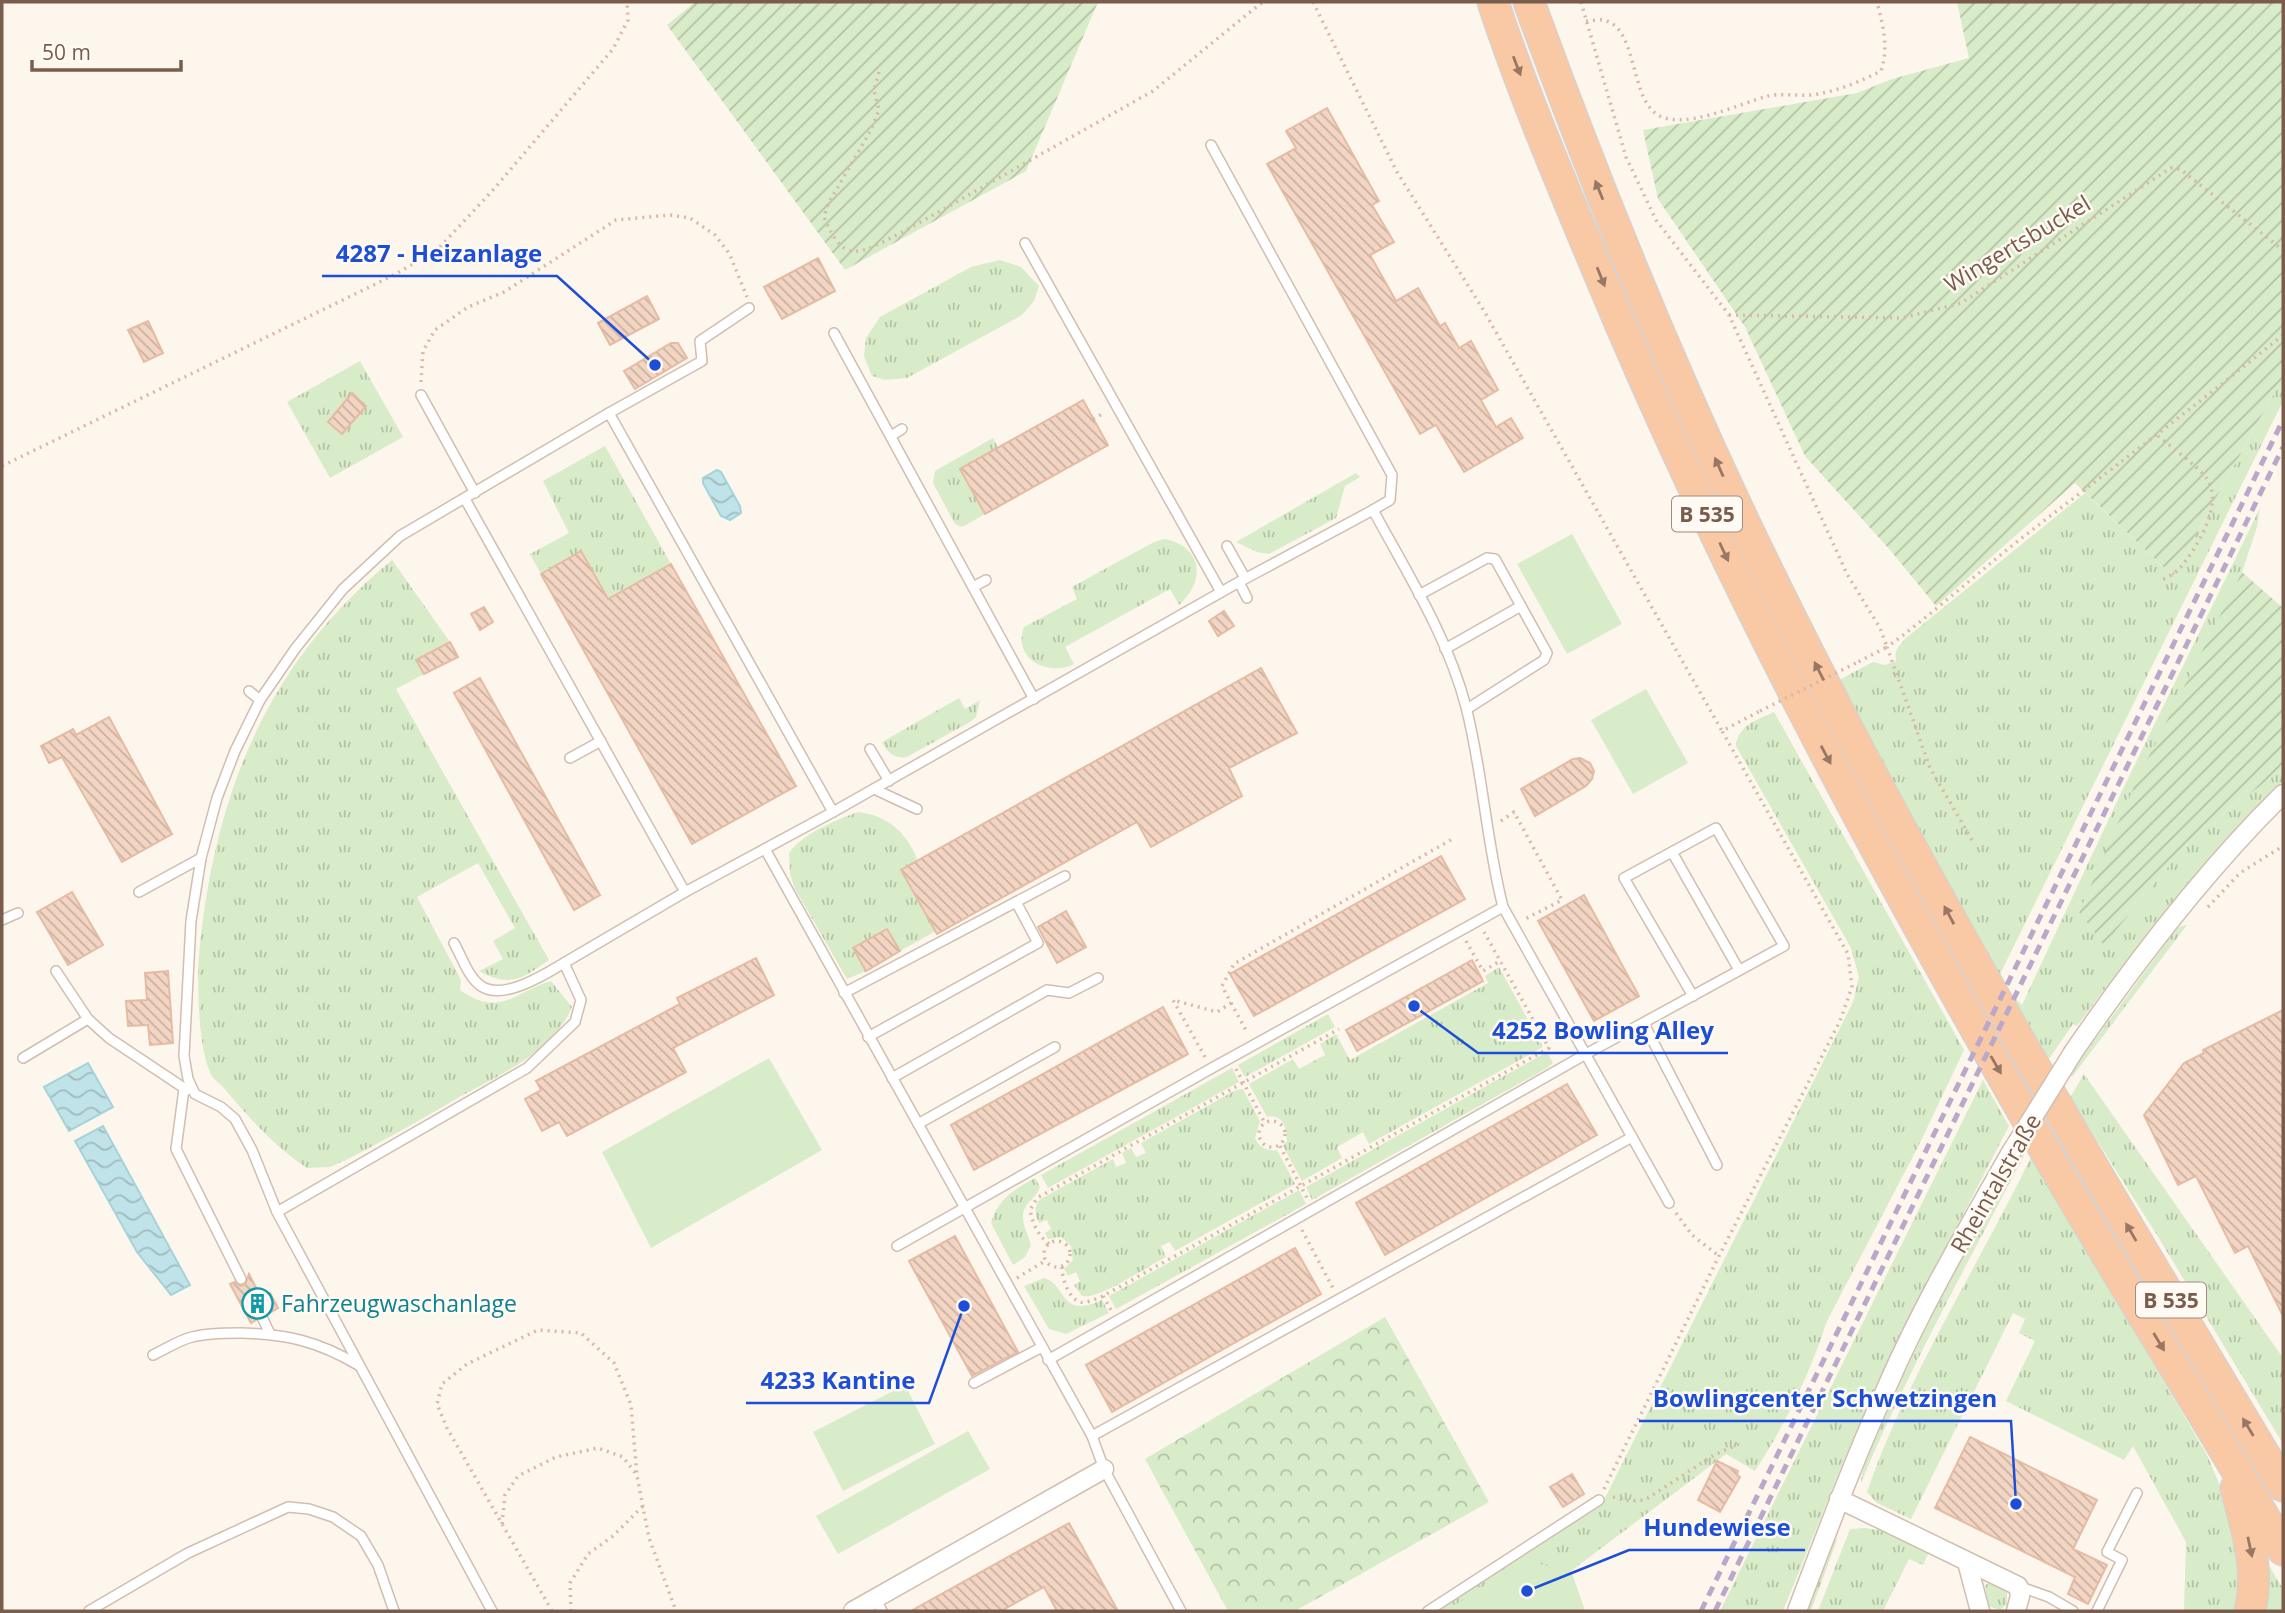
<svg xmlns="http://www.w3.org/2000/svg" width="2285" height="1613" viewBox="0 0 2285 1613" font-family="'Open Sans',sans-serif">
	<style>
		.grass { fill: url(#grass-tufts) }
		.forest { fill: url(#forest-crowns) }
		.park { fill: #d8ecc9 }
		.garden { fill: url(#garden-furrows) }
		.water { fill: url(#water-waves); stroke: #a5d3da; stroke-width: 2 }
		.building { fill: url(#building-back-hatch); stroke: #e6bba3; stroke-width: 2 }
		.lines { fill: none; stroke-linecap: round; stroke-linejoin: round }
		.service-casing { stroke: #d1beb0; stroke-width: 12 }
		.minor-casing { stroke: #d1beb0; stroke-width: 21 }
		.trunk-casing { stroke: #dad1cd; stroke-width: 33 }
		.path { stroke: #d9b8a5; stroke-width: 3.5; stroke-dasharray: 2 5; stroke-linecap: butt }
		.service { stroke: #fff; stroke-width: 9 }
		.minor { stroke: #fff; stroke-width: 18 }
		.trunk { stroke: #f9c8a4; stroke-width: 30 }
		.rail { stroke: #b9a8c9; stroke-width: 5; stroke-dasharray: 10 7; stroke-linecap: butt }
		.minor-bridge-casing { stroke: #d1beb0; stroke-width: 21; stroke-linecap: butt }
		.path-bridge { stroke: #d9b8a5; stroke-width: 3.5; stroke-dasharray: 2 5; stroke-linecap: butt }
		.minor-bridge { stroke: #fff; stroke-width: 18 }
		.oneway { fill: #9a7763 }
		.labels { text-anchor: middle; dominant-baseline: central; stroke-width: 5; stroke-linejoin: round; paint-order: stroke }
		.shield { fill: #fffaf3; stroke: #a28b7f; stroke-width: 2 }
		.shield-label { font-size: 21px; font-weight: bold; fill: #7a5c4d }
		.street-label { font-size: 23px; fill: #7a5c4d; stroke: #fffaf3 }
		.culture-label { font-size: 23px; fill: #0d838f; stroke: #fffaf3; text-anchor: start }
		.leader { fill: none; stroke: #1d4ed8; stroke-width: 2.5 }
		.callout-dot { fill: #1d4ed8; stroke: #fffaf3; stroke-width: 2.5 }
		.callout-label { font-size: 24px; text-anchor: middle; font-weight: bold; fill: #1d4ed8; stroke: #fffaf3; stroke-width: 5; stroke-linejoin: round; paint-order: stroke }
	</style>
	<defs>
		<pattern id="grass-tufts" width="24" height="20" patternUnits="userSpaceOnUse" patternTransform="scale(1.75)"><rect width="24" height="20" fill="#d8ecc9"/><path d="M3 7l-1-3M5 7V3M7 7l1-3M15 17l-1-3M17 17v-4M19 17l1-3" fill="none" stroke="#b4c2a5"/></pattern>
		<pattern id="forest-crowns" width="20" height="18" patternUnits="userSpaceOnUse" patternTransform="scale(1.75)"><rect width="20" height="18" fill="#d8ecc9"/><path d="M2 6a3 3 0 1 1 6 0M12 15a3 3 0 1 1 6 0" fill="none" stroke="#b4c2a5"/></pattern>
		<pattern id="garden-furrows" width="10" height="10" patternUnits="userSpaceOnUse" patternTransform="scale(1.75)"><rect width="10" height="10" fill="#d8ecc9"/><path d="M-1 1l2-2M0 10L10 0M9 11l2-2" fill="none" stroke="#b4c2a5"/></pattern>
		<pattern id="water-waves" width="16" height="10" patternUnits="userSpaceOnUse" patternTransform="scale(1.75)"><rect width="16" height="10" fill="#bfe3e8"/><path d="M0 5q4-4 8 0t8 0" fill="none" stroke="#a0bbbe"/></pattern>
		<pattern id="building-back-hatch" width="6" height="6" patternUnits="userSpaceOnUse" patternTransform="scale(1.75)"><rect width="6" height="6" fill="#f3d5c3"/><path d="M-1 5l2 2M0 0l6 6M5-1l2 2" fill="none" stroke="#cab0a1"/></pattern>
	</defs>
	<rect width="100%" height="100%" fill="#fdf6ec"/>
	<g class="grass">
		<path d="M1000,260L1021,267L1039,286L1034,301L1022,315L907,378L885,380L872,376L864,356L866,338L880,317L971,267Z"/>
		<path d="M360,361L403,437L330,478L287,402Z"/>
		<path d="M2283,377V401L2000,974L2013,996L2022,1005L2120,795L2260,508L2257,527L2242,572L2103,945L2187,844L2217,818L2283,769V781C2207,857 2141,941 2077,1026L2073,1024L2046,1063L1837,681L1873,662L1885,665L1896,661C1894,650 1899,646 1906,638L2085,493L2173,576Z"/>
		<path d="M993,438L998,447L960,469L985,514L962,527L955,524L933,483L935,471Z"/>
		<path d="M605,446L671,564L631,586L722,803L582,552L541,574L530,554L569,533L543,481Z"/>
		<path d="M1356,473L1360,477L1345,486L1336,518L1269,554L1257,552L1236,542Z"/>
		<path d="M1165,539C1203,547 1206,581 1179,605L1170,589L1065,647L1074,664C1048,677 1012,659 1024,627L1077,599L1072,587L1154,542Z"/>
		<path d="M392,560L450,642L417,659L424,674L396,689L549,960C522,979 510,988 479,971L503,959L493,941L515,928L478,863L417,897L461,980L460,990C501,1018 512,993 551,981L572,1007C553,1053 497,1076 456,1099C421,1120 385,1140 348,1159L330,1167L307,1168C274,1146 248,1117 223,1087C220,1083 214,1080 212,1076C198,1052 197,983 199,955C214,795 266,664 392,560Z"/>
		<path d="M959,698L965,709L980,700L976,717L970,722L907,757C894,759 888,753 882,742Z"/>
		<path d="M1774,712L1964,1050L1919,1145L1827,1321C1810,1374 1785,1425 1755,1471L1726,1454L1571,1571L1585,1611H1437L1603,1502L1853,1002L1859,977L1851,948L1736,746C1738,725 1757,720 1774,712Z"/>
		<path d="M858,812C921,820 923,881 936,931L900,951L886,929L853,947L866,971L847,979L795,889L790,874L789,853C805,832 834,821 858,812Z"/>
		<path d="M2187,925L2072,1077L2070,1074L2171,936L2179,927Z"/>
		<path d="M1499,967L1543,1047L1369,1144L1363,1132L1337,1147L1342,1158L1302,1181L1283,1146L1287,1141C1287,1128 1283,1114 1267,1117L1249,1084L1293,1059L1299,1069L1325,1055L1320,1044L1336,1034L1350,1060L1488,983L1485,976Z"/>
		<path d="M1328,1014L1335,1027L1245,1077L1238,1065Z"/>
		<path d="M1547,1052L1553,1063L1547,1068L1312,1200L1306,1187Z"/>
		<path d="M1232,1068L1239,1082L1048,1188L1041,1175Z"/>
		<path d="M2084,1074L2283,1358V1444L2157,1235L2070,1098Z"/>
		<path d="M1983,1080L2009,1126L1899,1338L1844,1460L1783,1611H1720Z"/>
		<path d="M1243,1089L1260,1121L1255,1138C1260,1148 1266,1151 1277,1150L1295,1184L1175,1251L1170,1242L1161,1246L1166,1257C1148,1266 1099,1300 1082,1296L1074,1285L1080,1281L1076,1272L1068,1276L1064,1269L1073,1260L1071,1246L1061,1237L1048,1239L1045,1233L1051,1229L1047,1220L1039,1223C1035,1215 1034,1208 1039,1200L1113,1159L1116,1167L1126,1163L1122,1153L1131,1148L1136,1157L1146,1153L1141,1143L1236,1090Z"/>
		<path d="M2053,1131L2283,1517V1527L2050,1136Z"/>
		<path d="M2026,1147L2028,1148C1970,1259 1909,1368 1861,1483C1863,1457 1878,1432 1889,1408C1928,1319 1975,1231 2026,1147Z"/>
		<path d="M2032,1155L2207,1455L2233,1517L2241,1543L2242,1611H2184L2186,1542L2133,1446L2124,1460L2006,1401L2035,1341L2019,1333L2025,1319L2013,1313L1911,1519L1877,1503L1867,1492C1908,1374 1978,1267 2032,1155Z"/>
		<path d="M1035,1178L1040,1187C1037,1196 1031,1199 1026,1206C1018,1218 1028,1233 1031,1245L1025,1257L1013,1265L991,1223C998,1199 1013,1190 1035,1178Z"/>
		<path d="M1299,1190L1306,1204L1116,1309L1109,1296Z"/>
		<path d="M1044,1278C1067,1284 1059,1320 1102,1300L1109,1313L1066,1334L1049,1329L1024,1286Z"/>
		<path d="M1865,1528L1883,1531L1929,1552L1923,1565L1909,1559L1883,1611H1818L1850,1529Z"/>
		<path d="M1838,1537L1811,1611H1804L1826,1553Z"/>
		<path d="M2265,1559L2283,1589V1611H2258Z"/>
		<path d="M1990,1583L2007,1592V1604L2000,1610L1988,1606L1985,1585Z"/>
	</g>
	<path class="forest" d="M1385,1317L1489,1502L1295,1611H1228L1145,1459Z"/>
	<g class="park">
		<path d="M1572,534L1622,624L1567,654L1517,564Z"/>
		<path d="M1646,689L1688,763L1633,794L1591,720Z"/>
		<path d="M769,1058L822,1150L651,1248L602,1152Z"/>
		<path d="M905,1385L935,1444L843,1491L813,1432Z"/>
		<path d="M968,1431L990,1469L838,1554L816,1516Z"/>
		<path d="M1523,1560L1571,1571L1585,1611H1446Z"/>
	</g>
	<g class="garden">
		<path d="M695,2H1098L1026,171L845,270L667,25Z"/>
		<path d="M1957,2H2283V377L2173,576L2075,483L1936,606L1890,550L1805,456L1745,327L1658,199L1643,130L1857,93L1892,79L1969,58Z"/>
		<path d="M2242,572L2283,608V769L2217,818L2187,844L2104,945L2079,912L2136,782Z"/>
	</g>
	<g class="water">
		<path d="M717,470L721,472L740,506L741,513L730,520L721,516L703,483V478Z"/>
		<path d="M88,1063L113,1107L69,1131L44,1087Z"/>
		<path d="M103,1126L190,1285L171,1295L137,1252L75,1141Z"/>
	</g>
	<g class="building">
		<path d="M1327,108L1379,201L1372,205L1394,242L1370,255L1396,301L1418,288L1440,326L1445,323L1459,348L1471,341L1498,390L1481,400L1496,427L1511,418L1523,438L1464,472L1436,425L1420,434L1267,164L1296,148L1286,131Z"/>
		<path d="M818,258L835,291L782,319L764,287Z"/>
		<path d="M647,296L659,319L610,345L598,323Z"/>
		<path d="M148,321L163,353L144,362L128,330Z"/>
		<path d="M671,343H678L687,358L635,389L624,371Z"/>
		<path d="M352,393L366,406L342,434L328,422Z"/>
		<path d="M1083,400L1108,445L985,514L960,469Z"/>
		<path d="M581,551L608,599L671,564L796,786L692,844L541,574Z"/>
		<path d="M484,607L493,622L480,630L471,614Z"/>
		<path d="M1224,611L1234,626L1218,636L1209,621Z"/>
		<path d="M450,642L458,657L424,674L416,660Z"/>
		<path d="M1261,668L1297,733L1229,768L1242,796L1151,847L1137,822L937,934L901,870Z"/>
		<path d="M480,678L600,895L574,910L454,693Z"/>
		<path d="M109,717L172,834L122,862L62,757L49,763L41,746L73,729L76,735Z"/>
		<path d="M1580,758L1590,763L1594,771L1592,779L1586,786L1535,816L1521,789L1573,759Z"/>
		<path d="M1441,856L1465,899L1254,1016L1230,974Z"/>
		<path d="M72,892L103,945L68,965L37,912Z"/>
		<path d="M1584,895L1639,996L1594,1021L1538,921Z"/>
		<path d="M1066,911L1086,947L1057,963L1038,927Z"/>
		<path d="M887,929L900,951L866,971L853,948Z"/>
		<path d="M756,958L774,995L673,1048L686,1072L567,1136L559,1122L542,1131L525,1099L541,1090L536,1081L680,1004L677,998Z"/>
		<path d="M1472,960L1483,981L1357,1051L1346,1030Z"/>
		<path d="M168,971L173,1043L150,1045L148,1025L128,1026L126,1001L147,1000L145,973Z"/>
		<path d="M1163,1007L1188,1054L974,1170L951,1125Z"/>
		<path d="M2283,1010V1316L2248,1246L2235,1253L2196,1176L2178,1185L2144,1115L2184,1063L2204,1053L2203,1050Z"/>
		<path d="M1567,1084L1597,1135L1385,1255L1356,1203Z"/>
		<path d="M955,1236L1018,1352L972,1376L909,1261Z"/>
		<path d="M1295,1248L1321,1294L1112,1412L1086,1365Z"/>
		<path d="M249,1274L261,1297L270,1293L278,1308L268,1314L263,1310L258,1311L255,1316L256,1320L251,1323L230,1284L235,1282L240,1286L245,1285Z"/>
		<path d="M1970,1437L2097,1500L2073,1549L2107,1565L2088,1604L2068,1594L2075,1577L1935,1508Z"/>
		<path d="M1717,1461L1738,1471L1737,1475L1740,1477L1720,1512L1698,1500Z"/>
		<path d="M1572,1474L1584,1494L1563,1507L1550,1487Z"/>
		<path d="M1069,1523L1118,1611H1057L1044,1587L1001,1611H911Z"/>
	</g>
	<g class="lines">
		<defs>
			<g id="service">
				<path d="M1211,145L1392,475L1390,500L1373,510"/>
				<path d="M1025,243L1221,592"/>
				<path d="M834,333L1034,699"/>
				<path d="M421,395L475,493"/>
				<path d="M609,413L702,361L700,341L749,308"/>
				<path d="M891,436L902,429"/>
				<path d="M465,499L685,892"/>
				<path d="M1227,546L1245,578"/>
				<path d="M1239,582L1247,598"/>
				<path d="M973,587L986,580"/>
				<path d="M1419,595L1487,558L1495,559L1547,653L1544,660L1467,709"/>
				<path d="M1445,649L1521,606"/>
				<path d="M249,691L260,700"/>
				<path d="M870,749L889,781"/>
				<path d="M570,758L601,741"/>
				<path d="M874,789L917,809"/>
				<path d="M765,849L1092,1436L1104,1469L1181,1611"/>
				<path d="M1672,852L1739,970"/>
				<path d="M139,892L201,858"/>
				<path d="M2,920L18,913"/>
				<path d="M454,943C462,957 468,977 481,986C503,1001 544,975 564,963"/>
				<path d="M56,971L88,1019L109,1038L187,1090"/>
				<path d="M844,993L1065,876"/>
				<path d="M1644,1024L1717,1165"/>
				<path d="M868,1037L1038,943L1016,902"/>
				<path d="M23,1058L88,1019"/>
				<path d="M892,1078L1047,990L1069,993L1098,978"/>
				<path d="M184,1089L176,1149L241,1279"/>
				<path d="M918,1124L1055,1047"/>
				<path d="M277,1212L527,1068L575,1022L581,1000L564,963L685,892L833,812"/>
				<path d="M897,1246L1212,1068L1503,907"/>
				<path d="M262,1317L270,1334"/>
				<path d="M153,1355C166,1349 179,1340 192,1337C208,1333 225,1333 240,1333C286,1334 318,1341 358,1365"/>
				<path d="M1048,1360L1586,1054L1784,946L1716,828L1624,878L1693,996"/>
				<path d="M974,1383L1042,1347"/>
				<path d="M1092,1436L1632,1137"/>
				<path d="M2018,1586L2049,1597L2073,1611"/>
				<path d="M875,1598L882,1611"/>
				<path d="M89,1611L188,1553L288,1507L309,1509L333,1517L361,1536L378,1565L394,1611"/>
				<path d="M492,1611L277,1212L252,1150L235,1119L221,1107L195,1094L188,1079L184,1056L191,921L201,858L217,798L235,751L260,700L295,649L343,589L400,536L609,413L833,812L1239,582L1373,510C1407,573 1448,637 1466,707C1483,773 1486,841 1503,907L1669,1203"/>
				<path d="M1428,1611L1599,1500"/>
				<path d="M2097,1611L2122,1560L2107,1552L2137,1493"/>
			</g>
			<g id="minor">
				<path d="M2074,1051C2136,961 2205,871 2283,794"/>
				<path d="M1839,1499L2018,1586L2020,1596L2016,1611"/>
				<path d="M1967,1562L1980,1611"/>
				<path d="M853,1611L1104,1469"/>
				<path d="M1797,1611C1825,1537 1853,1462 1886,1389C1921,1308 1966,1231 2010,1154"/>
			</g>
			<g id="trunk">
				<path d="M1493,2C1523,93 1561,182 1598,271C1725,578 1884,872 2050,1159C2126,1290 2208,1418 2283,1550"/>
				<path d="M1529,2C1591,172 1659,341 1736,505C1896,844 2091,1165 2283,1486"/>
				<path d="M2236,1488C2247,1530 2260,1568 2250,1611"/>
			</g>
		</defs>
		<use href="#service" class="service-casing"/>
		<use href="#minor" class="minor-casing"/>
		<use href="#trunk" class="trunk-casing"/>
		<g class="path">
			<path d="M1313,2L1397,172L1484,311L1722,731"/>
			<path d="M1581,2L1626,157L1656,220L1729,315L1847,574L1880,628L1887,647L1858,662"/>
			<path d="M1586,21C1593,21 1602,18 1607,21C1636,31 1631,94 1655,113C1681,133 1740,103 1768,96C1782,93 1797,96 1811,95C1836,92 1859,82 1881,71C1889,47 1883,26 1877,2"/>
			<path d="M879,72L874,91L879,110L871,130L828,204L824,217C845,268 861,252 901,233L1153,91L1260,4L1266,2"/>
			<path d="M1729,315L1902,318L1961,303L2171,168L2180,169L2283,250"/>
			<path d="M421,382L423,351L435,330L468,307L504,292L616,220L670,215L690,218L715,235L729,253L747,297"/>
			<path d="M1093,419L1104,413"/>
			<path d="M2158,436C2171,447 2198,466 2207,479C2224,504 2197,548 2180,568C2176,573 2168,577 2162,580"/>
			<path d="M2,466L394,275L438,249L493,190L613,49L628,20L627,2"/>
			<path d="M1501,821L1514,812L1562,900L1525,919"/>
			<path d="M1972,840L1930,768L1887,647C1934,613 1977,573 2023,537C2110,470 2198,404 2283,335"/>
			<path d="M2208,907L2240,873L2283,846"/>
			<path d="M1466,941L1483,971L1500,961"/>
			<path d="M1231,1003L1247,1032"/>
			<path d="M1205,1057L1173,1000L1217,1012L1231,1003L1222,986L1234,964L1454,838"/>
			<path d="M1236,1069L1265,1123"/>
			<circle cx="1272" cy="1134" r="13"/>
			<path d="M1280,1146L1307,1198"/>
			<path d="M1676,1213L1692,1235L1719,1256"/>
			<path d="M1302,1230L1333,1288"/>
			<circle cx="1057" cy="1254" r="13"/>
			<path d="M1049,1244C1037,1234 1033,1224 1030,1210L1037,1198L1339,1029"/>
			<path d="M1062,1267C1062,1278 1068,1298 1080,1302C1087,1304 1097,1298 1103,1296L1549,1048L1484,932"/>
			<path d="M1017,1278L1045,1261"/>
			<path d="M1103,1296L1111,1310"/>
			<path d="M1604,1489L1719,1256L1840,1021L1852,987L1848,954L1722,731L1760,711"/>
			<path d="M1613,1497L1629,1501L1645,1500L1714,1455L1741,1443"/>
			<path d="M502,1524L505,1495L518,1476L556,1457L598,1448L623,1457L636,1474"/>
			<path d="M552,1611L447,1428L437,1404L442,1384L467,1364L538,1330L581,1333L614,1363L631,1405L637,1476L649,1538L676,1611"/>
			<path d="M571,1611L570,1583L588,1554L613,1536L643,1506"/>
		</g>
		<use href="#service" class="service"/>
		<use href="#minor" class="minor"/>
		<use href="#trunk" class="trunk"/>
		<g class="rail">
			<path d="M1701,1611L2283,420"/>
			<path d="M1715,1611L2283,447"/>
		</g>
		<defs>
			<path id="minor-bridge" d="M2010,1154L2074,1051"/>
		</defs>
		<use href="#minor-bridge" class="minor-bridge-casing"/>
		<path class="path-bridge" d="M1760,711L1858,662"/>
		<use href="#minor-bridge" class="minor-bridge"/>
	</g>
	<defs><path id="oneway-solid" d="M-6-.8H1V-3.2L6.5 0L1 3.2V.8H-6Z" transform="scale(1.75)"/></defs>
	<g class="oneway">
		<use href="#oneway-solid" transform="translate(1517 66) rotate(69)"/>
		<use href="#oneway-solid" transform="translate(1599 190) rotate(-112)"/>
		<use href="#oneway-solid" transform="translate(1601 277) rotate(68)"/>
		<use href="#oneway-solid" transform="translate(1719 467) rotate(-114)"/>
		<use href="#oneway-solid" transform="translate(1724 552) rotate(65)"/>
		<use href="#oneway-solid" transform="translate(1819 671) rotate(-117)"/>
		<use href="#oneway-solid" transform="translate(1826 755) rotate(62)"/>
		<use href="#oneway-solid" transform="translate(1949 915) rotate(-118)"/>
		<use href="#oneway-solid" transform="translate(1996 1065) rotate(60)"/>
		<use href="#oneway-solid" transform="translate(2131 1232) rotate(-120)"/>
		<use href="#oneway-solid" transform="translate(2159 1342) rotate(59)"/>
		<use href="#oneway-solid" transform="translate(2248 1427) rotate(-121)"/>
		<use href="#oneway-solid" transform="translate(2250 1547) rotate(78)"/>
	</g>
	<defs>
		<symbol id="building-ring" viewBox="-11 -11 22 22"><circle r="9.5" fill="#fffaf3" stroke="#0f9aa8" stroke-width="1.5"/><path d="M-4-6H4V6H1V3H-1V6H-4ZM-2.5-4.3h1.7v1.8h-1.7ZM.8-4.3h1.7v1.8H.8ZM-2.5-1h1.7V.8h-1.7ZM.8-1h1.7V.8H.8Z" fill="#0f9aa8"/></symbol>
	</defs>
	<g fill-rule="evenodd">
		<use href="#building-ring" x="240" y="1286" width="35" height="35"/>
	</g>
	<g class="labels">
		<g class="shield">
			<rect x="1672" y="496.5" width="70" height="35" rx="5"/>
			<rect x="2136" y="1282.5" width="70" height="35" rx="5"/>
		</g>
		<g class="shield-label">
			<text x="1707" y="514">B 535</text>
			<text x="2171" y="1300">B 535</text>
		</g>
		<g class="street-label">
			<text transform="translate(2017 243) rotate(-31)">Wingertsbuckel</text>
			<text transform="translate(1995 1183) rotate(-60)">Rheintalstraße</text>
		</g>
		<g class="culture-label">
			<text x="281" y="1303">Fahrzeugwaschanlage</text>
		</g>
	</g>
	<path class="leader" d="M655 365L557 276H322M1414 1006L1478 1053H1728M964 1306L929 1403H746M2016 1504L2011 1421H1639M1527 1591L1629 1550H1805"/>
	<g class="callout-dot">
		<circle cx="655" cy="365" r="7"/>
		<circle cx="1414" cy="1006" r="7"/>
		<circle cx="964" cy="1306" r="7"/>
		<circle cx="2016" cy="1504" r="7"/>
		<circle cx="1527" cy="1591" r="7"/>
	</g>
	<g class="callout-label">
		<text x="439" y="262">4287 - Heizanlage</text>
		<text x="1603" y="1039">4252 Bowling Alley</text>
		<text x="838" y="1389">4233 Kantine</text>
		<text x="1825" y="1407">Bowlingcenter Schwetzingen</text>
		<text x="1717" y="1536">Hundewiese</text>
	</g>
	<rect width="2285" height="1613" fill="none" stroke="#7a5c4d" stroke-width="7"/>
	<path d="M32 60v10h149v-10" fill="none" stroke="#7a5c4d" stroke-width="3.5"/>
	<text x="42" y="60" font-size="21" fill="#7a5c4d" stroke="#fffaf3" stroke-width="5" paint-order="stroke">50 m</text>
</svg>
